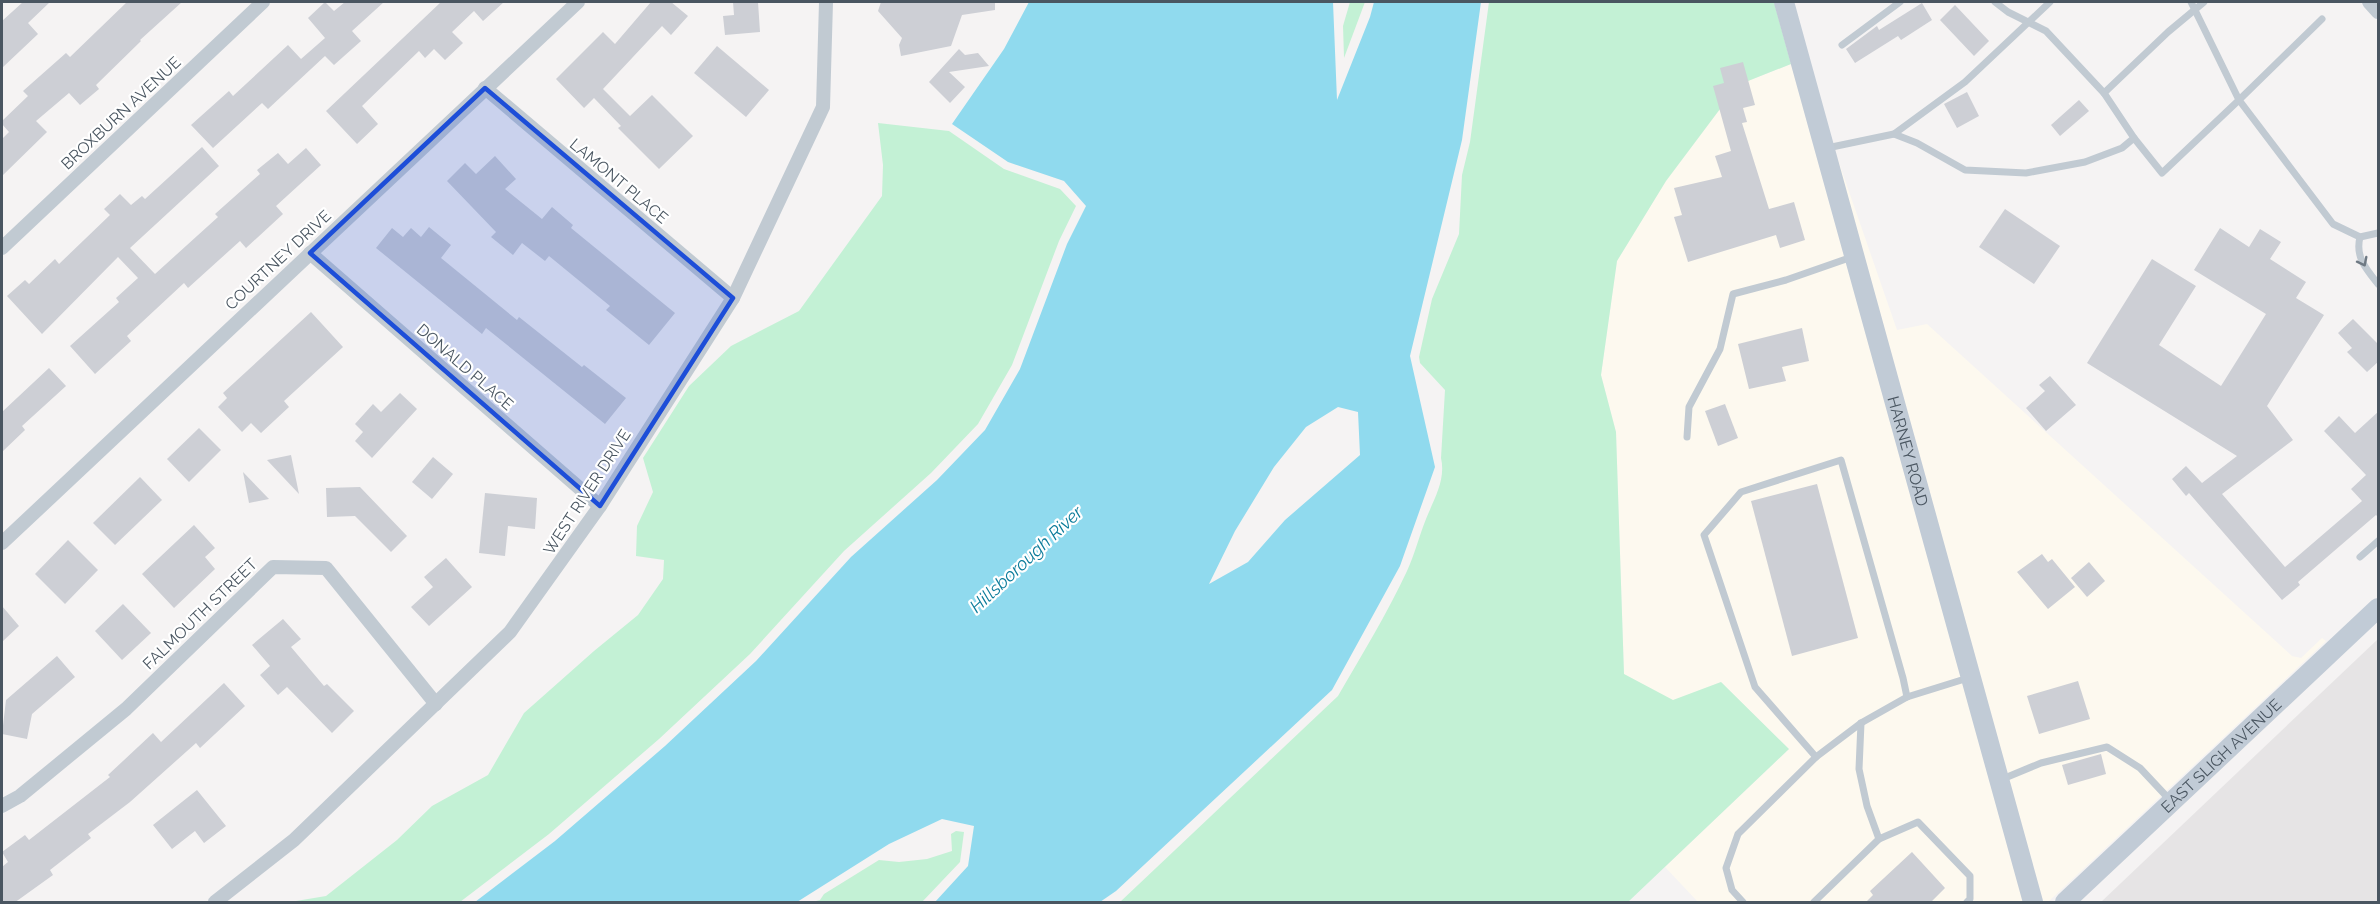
<svg xmlns="http://www.w3.org/2000/svg" width="2380" height="904" viewBox="0 0 2380 904" font-family="Raleway,sans-serif">
	<style>
		.commercial { fill: #fdf9ef }
		.education { fill: #e6e4e5 }
		.green { fill: #c3f1d5 }
		.water { fill: #90daee; fill-rule: evenodd }
		.building { fill: #cdcfd5 }
		.lines { fill: none; stroke-linecap: round; stroke-linejoin: round }
		.lane { stroke: #c1cad2; stroke-width: 7 }
		.street { stroke: #c1cad2; stroke-width: 14 }
		.secondary { stroke: #c1cbd6; stroke-width: 20 }
		.oneway { stroke: #6e7983 }
		.marked { fill: #1d4ed8; fill-opacity: 0.2; stroke: #1d4ed8; stroke-width: 4.5; stroke-linejoin: round }
		.labels { text-anchor: middle; dominant-baseline: central; stroke-width: 4.5; stroke-linejoin: round; paint-order: stroke }
		.street-label { font-size: 16px; fill: #4a5661; stroke: #fff }
		.water-label { font-size: 18px; font-style: italic; fill: #0c7c9b; stroke: #fff }
	</style>
	<rect width="100%" height="100%" fill="#f5f3f3"/>
	<g class="commercial">
		<path d="M1791,64L2023,902H1698L1665,867L1789,749L1721,682L1673,701L1624,674L1616,432L1601,375L1617,261L1666,181L1738,85Z"/>
		<path d="M1836,154L1897,330L1927,324L2292,656L2301,658L2322,638L2326,641L2048,902H2043Z"/>
	</g>
	<path class="education" d="M2378,639V902H2101Z"/>
	<g class="green">
		<path d="M1350,2H1365L1344,58L1343,26Z"/>
		<path d="M1489,2H1774L1791,64L1738,85L1666,181L1617,261L1601,375L1616,432L1624,674L1673,700L1721,682L1789,749L1628,902H1120L1338,696C1361,656 1387,614 1407,571C1415,554 1419,536 1426,519C1434,499 1446,480 1441,458L1445,390L1420,363L1419,357L1432,299L1459,234L1462,175L1470,142Z"/>
		<path d="M878,123L949,131L1004,169L1060,189L1076,206L1059,241L1012,365L978,424L931,473L844,551L750,654L659,739L549,834L460,902H290L326,896L397,840L432,806L488,775L524,713L594,651L638,615L663,579L664,560L636,556L637,526L653,492L643,458L689,386L731,346L799,311L882,196L883,165Z"/>
		<path d="M956,831L964,832L960,862L922,902H812L820,900L824,894L879,860L899,862L927,859L952,851L951,834Z"/>
	</g>
	<path class="water" d="M1029,2H1333L1337,100L1370,17L1374,2H1481L1462,140L1410,356L1435,467L1400,566L1332,690L1116,891L1100,902H935L968,866L974,826L942,819L889,844L797,902H475L555,841L665,746L756,661L851,557L937,480L985,430L1020,369L1067,244L1086,206L1064,181L1008,162L952,124L1004,49ZM1338,407L1358,412L1360,455L1285,520L1248,562L1209,584L1235,531L1274,467L1306,427Z"/>
	<g class="building">
		<path d="M23,2H50L28,23L38,34L2,68V21Z"/>
		<path d="M127,2H182L140,40L141,41L96,85L99,89L80,105L69,93L36,121L47,132L2,176V139L9,132L2,124V121L28,96L23,91L66,53L70,57Z"/>
		<path d="M325,2L334,11L345,2H384L352,31L361,41L334,65L325,56L268,109L262,103L213,148L191,125L229,91L233,96L288,45L301,59L325,38L308,18Z"/>
		<path d="M441,2H504L483,21L474,11L452,32L463,43L445,60L434,49L425,58L419,51L362,106L378,124L357,144L326,111Z"/>
		<path d="M651,2H671L688,16L671,35L662,26L603,89L630,116L652,95L693,136L659,169L618,128L621,126L594,98L584,108L556,79L603,32L615,44Z"/>
		<path d="M733,2H758L760,32L725,35L723,16L734,15Z"/>
		<path d="M881,2H995V10L962,15L951,46L901,56L899,45L902,38L878,11Z"/>
		<path d="M1922,3L1932,20L1901,40L1898,36L1855,63L1846,49L1877,26L1879,30Z"/>
		<path d="M1955,5L1989,41L1974,56L1940,20Z"/>
		<path d="M717,46L769,90L746,117L694,73Z"/>
		<path d="M959,49L965,55L978,53L989,66L949,72L965,87L950,103L929,82Z"/>
		<path d="M1743,62L1755,105L1743,108L1747,122L1742,123L1769,209L1794,202L1805,240L1780,248L1776,235L1688,262L1674,217L1682,215L1674,188L1722,177L1715,156L1731,151L1713,86L1724,83L1720,68Z"/>
		<path d="M1967,92L1979,116L1957,128L1944,104Z"/>
		<path d="M2079,100L2089,111L2060,136L2051,125Z"/>
		<path d="M202,147L219,166L130,248L155,274L218,217L215,214L260,174L257,170L278,153L288,164L306,148L321,165L276,206L283,214L246,248L240,241L188,288L184,283L127,336L131,341L95,374L70,346L119,302L116,298L138,278L118,257L42,334L7,296L25,280L29,284L55,259L59,264L110,215L104,209L120,194L131,205L142,196L145,199Z"/>
		<path d="M495,156L516,179L505,189L542,219L552,207L573,225L571,228L675,313L649,345L606,310L610,306L549,256L545,261L522,243L513,255L491,237L496,232L447,181L465,163L476,174Z"/>
		<path d="M2005,209L2060,246L2034,284L1979,247Z"/>
		<path d="M429,227L451,245L441,258L517,320L519,317L582,367L584,365L626,398L605,424L486,328L482,334L376,248L392,228L403,237L411,228L421,237Z"/>
		<path d="M2220,228L2249,247L2260,229L2281,242L2270,259L2306,282L2296,298L2324,315L2267,406L2293,440L2222,494L2285,567L2362,501L2351,489L2366,475L2324,431L2339,416L2355,433L2379,411V518L2376,515L2298,582L2300,585L2282,600L2189,493L2186,496L2172,479L2186,466L2202,483L2237,456L2087,363L2152,259L2196,286L2159,345L2221,386L2266,314L2194,270Z"/>
		<path d="M311,312L343,347L284,401L289,407L261,433L251,423L242,432L218,407L227,398L223,393Z"/>
		<path d="M2353,319L2379,345V361L2367,372L2347,352L2352,348L2338,333Z"/>
		<path d="M1802,328L1809,361L1782,367L1786,381L1749,389L1738,344Z"/>
		<path d="M49,368L66,386L22,426L25,430L2,452V412Z"/>
		<path d="M2050,376L2076,405L2046,431L2026,408L2045,391L2039,385Z"/>
		<path d="M400,393L417,409L372,458L355,441L363,432L355,424L373,404L381,412Z"/>
		<path d="M1725,404L1738,438L1718,446L1705,411Z"/>
		<path d="M199,428L221,450L189,482L167,459Z"/>
		<path d="M291,455L299,494L267,460Z"/>
		<path d="M433,457L453,474L432,499L412,482Z"/>
		<path d="M243,472L269,499L249,503Z"/>
		<path d="M140,477L162,500L115,545L93,523Z"/>
		<path d="M1817,484L1858,638L1792,656L1751,501Z"/>
		<path d="M360,487L407,536L391,552L355,516L327,517L326,488Z"/>
		<path d="M485,493L537,498L535,529L508,526L505,556L479,553Z"/>
		<path d="M194,525L215,548L205,557L215,569L174,608L142,574Z"/>
		<path d="M68,540L98,570L65,604L35,574Z"/>
		<path d="M2042,554L2048,562L2052,559L2075,587L2048,609L2017,572Z"/>
		<path d="M446,558L472,587L429,626L411,607L433,587L424,577Z"/>
		<path d="M2089,562L2105,581L2087,597L2071,578Z"/>
		<path d="M123,604L151,633L122,660L95,631Z"/>
		<path d="M2,606L19,626L2,642Z"/>
		<path d="M283,619L301,639L291,647L324,686L327,684L354,711L332,733L287,687L278,695L260,675L270,666L252,645Z"/>
		<path d="M57,656L75,677L32,714L27,739L2,734L6,700Z"/>
		<path d="M2078,681L2090,719L2039,734L2027,696Z"/>
		<path d="M224,683L245,706L200,748L196,743L130,802L88,834L91,838L50,870L53,875L14,903H2V867L8,862L2,852L25,835L29,840L110,777L108,775L153,733L161,742Z"/>
		<path d="M2101,754L2106,774L2068,785L2062,765Z"/>
		<path d="M197,790L226,826L204,843L195,831L172,849L153,825Z"/>
		<path d="M1912,852L1945,888L1930,903H1865L1873,895L1870,891Z"/>
	</g>
	<g class="lines">
		<g class="lane">
			<path d="M1995,2L2008,12L2046,31L2104,93L2168,32L2204,2"/>
			<path d="M2322,19L2239,100L2333,224L2360,237L2378,233"/>
			<path d="M1842,45L1900,2"/>
			<path d="M1894,134L1965,82L2050,2"/>
			<path d="M2134,138L2162,173L2239,100L2191,2"/>
			<path d="M1827,148L1894,134L1917,143L1965,170L2026,173L2085,162L2122,148L2134,138L2104,93"/>
			<path d="M2360,237C2355,257 2366,269 2378,284"/>
			<path d="M1687,437L1689,407L1720,349L1733,294L1786,280L1852,257"/>
			<path d="M2360,557L2378,541"/>
			<path d="M1816,757L1755,687L1704,535L1741,492L1841,460L1903,678L1907,697"/>
			<path d="M2000,780L2041,763L2107,747L2140,768L2170,800"/>
			<path d="M1879,839L1918,822L1970,876V899L1967,902"/>
			<path d="M1743,902L1732,890L1726,868L1738,834L1816,757L1861,723L1907,697L1968,678"/>
			<path d="M1814,902L1879,839L1867,806L1859,769L1861,723"/>
		</g>
		<g class="street">
			<path d="M2369,2L2378,12"/>
			<path d="M485,88L733,298"/>
			<path d="M2,248L263,2"/>
			<path d="M310,253L600,506"/>
			<path d="M2,543L578,2"/>
			<path d="M2,806L20,796L126,709L273,567L326,568L436,704"/>
			<path d="M215,902L294,840L510,632L600,506L733,298L823,107L826,2"/>
		</g>
		<g class="secondary">
			<path id="s1" d="M1784,2L2033,902"/>
			<path id="s2" d="M2065,902L2378,608"/>
		</g>
	</g>
	<defs><path id="oneway-chevron" d="M-2-3.5L2.5 0L-2 3.5" fill="none" stroke-width="1.6" stroke-linecap="round" stroke-linejoin="round" transform="scale(1.5)"/></defs>
	<use class="oneway" href="#oneway-chevron" transform="translate(2363 262) rotate(63)"/>
	<path class="marked" d="M485,88L733,298L600,506L310,253Z"/>
	<g class="labels">
		<g class="street-label">
			<text transform="translate(121 113) rotate(-43)">BROXBURN AVENUE</text>
			<text transform="translate(619 181) rotate(40)">LAMONT PLACE</text>
			<text transform="translate(278 260) rotate(-43)">COURTNEY DRIVE</text>
			<text transform="translate(465 367) rotate(41)">DONALD PLACE</text>
			<text stroke="none"><textPath href="#s1" startOffset="466">HARNEY ROAD</textPath></text>
			<text transform="translate(587 492) rotate(-57)">WEST RIVER DRIVE</text>
			<text transform="translate(200 614) rotate(-44)">FALMOUTH STREET</text>
			<text stroke="none"><textPath href="#s2" startOffset="214">EAST SLIGH AVENUE</textPath></text>
		</g>
		<g class="water-label">
			<text transform="translate(1026 559) rotate(-43)">Hillsborough River</text>
		</g>
	</g>
	<rect width="2380" height="904" fill="none" stroke="#4a5661" stroke-width="6"/>
</svg>
